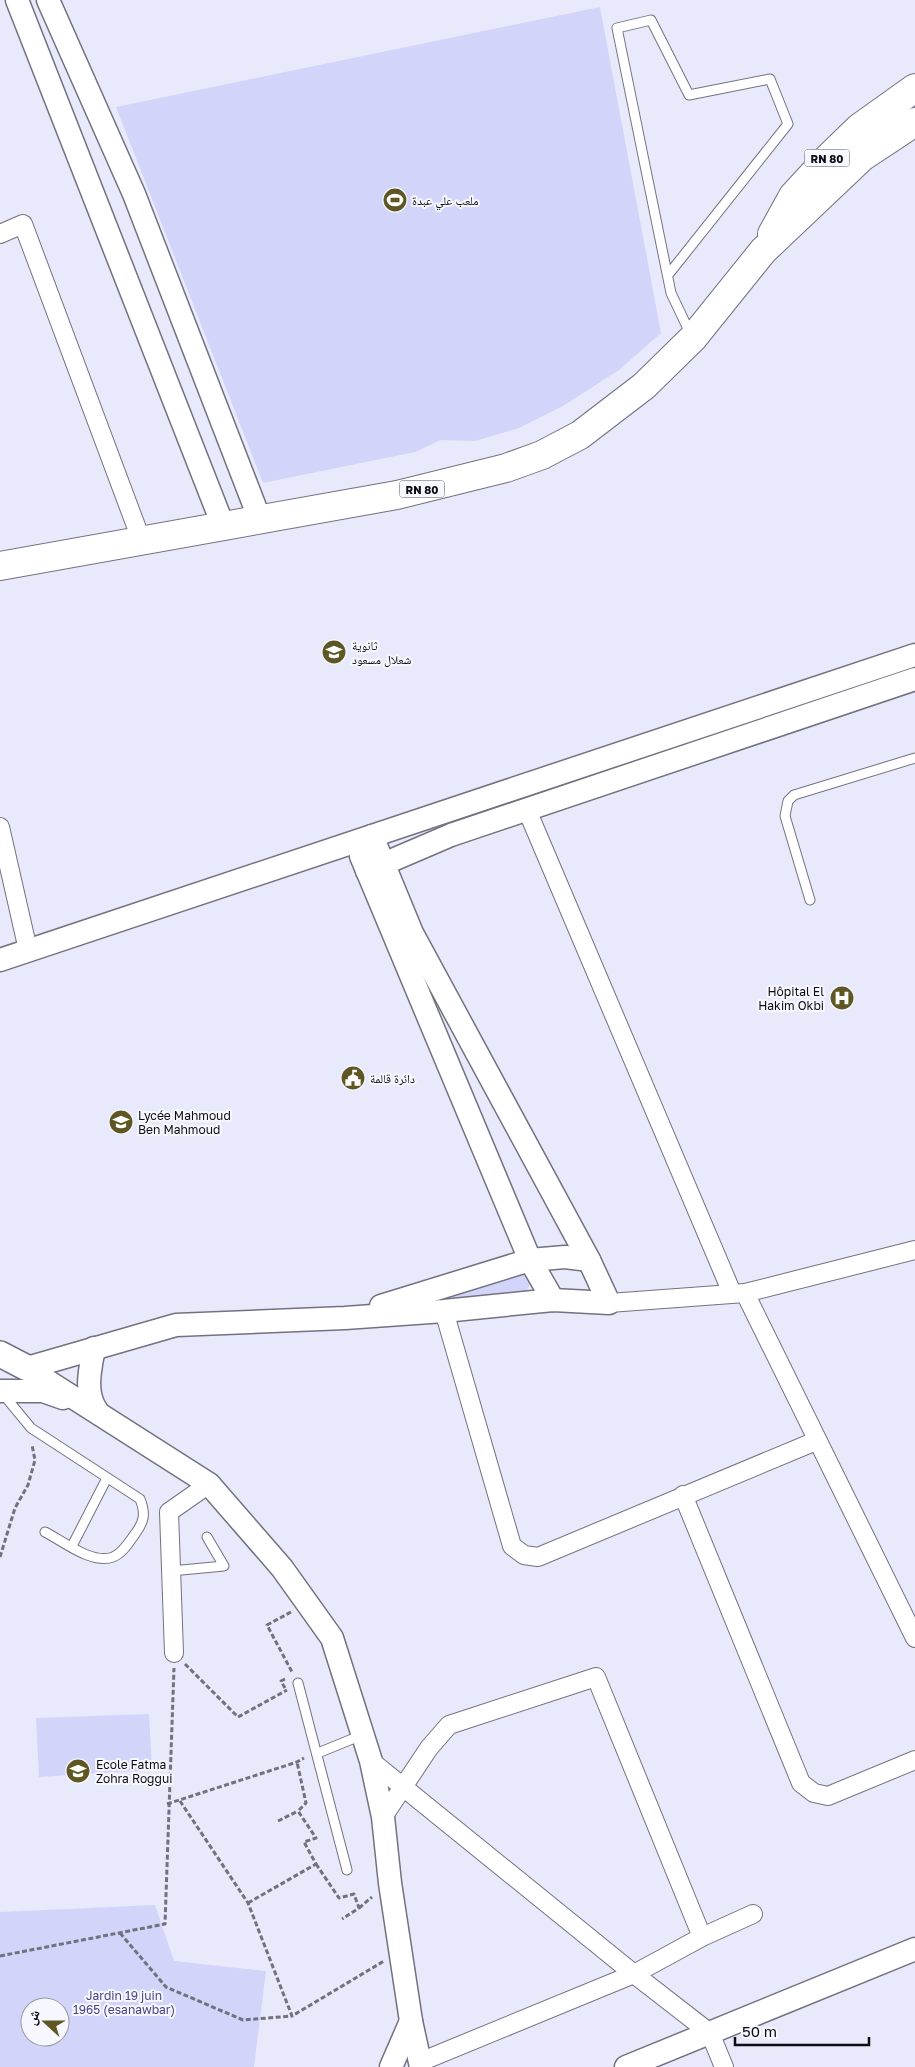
<svg xmlns="http://www.w3.org/2000/svg" width="915" height="2067" viewBox="0 0 915 2067" font-family="'Golos Text','Noto Naskh Arabic',sans-serif">
	<style>
		.green { fill: #d2d5f9; fill-rule: evenodd }
		.lines { fill: none; stroke-linecap: round; stroke-linejoin: round }
		.service-casing { stroke: #717281; stroke-width: 11 }
		.minor-casing { stroke: #717281; stroke-width: 20 }
		.tertiary-casing { stroke: #717281; stroke-width: 25 }
		.secondary-casing { stroke: #717281; stroke-width: 28 }
		.primary-casing { stroke: #717281; stroke-width: 30 }
		.path { stroke: #71727d; stroke-width: 3; stroke-dasharray: 5 2.5; stroke-linecap: butt }
		.service { stroke: #fff; stroke-width: 9 }
		.minor { stroke: #fff; stroke-width: 18 }
		.tertiary { stroke: #fff; stroke-width: 22 }
		.secondary { stroke: #fff; stroke-width: 25 }
		.primary { stroke: #fff; stroke-width: 28 }
		.labels { text-anchor: middle; dominant-baseline: central; stroke-width: 4; stroke-linejoin: round; paint-order: stroke }
		.shield { fill: #f7f8ff; stroke: #525359; stroke-width: 1 }
		.shield-label { font-size: 11px; font-weight: bold; fill: #0c0c12 }
		.poi-label { font-size: 12px; fill: #0c0c12; stroke: #f7f8ff; text-anchor: start }
		.park-label { font-size: 12px; fill: #464586; stroke: #f7f8ff }
	</style>
	<rect width="100%" height="100%" fill="#e8eafb"/>
	<g class="green">
		<path d="M600,7L661,333L619,370L563,406L519,428L475,441L441,440L415,452L263,483L116,107Z"/>
		<path d="M522,1272L531,1281L526,1293L430,1305Z"/>
		<path d="M149,1714L152,1770L39,1777L36,1718Z"/>
		<path d="M155,1905L174,1961L266,1971L254,2067H0V1912ZM30,2007H60V2037H30Z"/>
	</g>
	<g class="lines">
		<defs>
			<g id="service">
				<path d="M668,275L788,124L770,79L689,95L651,20L617,28L671,293L690,333"/>
				<path d="M810,900L785,816L788,801L794,795L915,758"/>
				<path d="M3,1394L31,1428L140,1499C146,1514 144,1522 135,1534C129,1542 123,1553 113,1557C92,1565 63,1541 45,1532"/>
				<path d="M72,1546L107,1478"/>
				<path d="M171,1571L224,1566L207,1537"/>
				<path d="M298,1683L347,1870"/>
				<path d="M318,1753L362,1735"/>
			</g>
			<g id="minor">
				<path d="M0,234L23,224L142,542"/>
				<path d="M527,810L732,1293"/>
				<path d="M0,827L28,950"/>
				<path d="M745,1293L915,1638"/>
				<path d="M609,1303L745,1293L915,1250"/>
				<path d="M444,1311L512,1546L524,1555L538,1557L816,1441"/>
				<path d="M683,1495L801,1783L814,1793L828,1796L915,1760"/>
				<path d="M174,1653L169,1512L209,1484"/>
				<path d="M371,1761L634,1974L710,2033L724,2067"/>
				<path d="M383,1817L429,1748L449,1725L596,1677L702,1937"/>
				<path d="M420,2062L634,1974L702,1937L753,1914"/>
			</g>
			<g id="tertiary">
				<path d="M17,0L224,528"/>
				<path d="M48,0L134,194L260,520"/>
				<path d="M361,856L530,1260L553,1300"/>
				<path d="M367,871L451,835L915,679"/>
				<path d="M0,960L915,655"/>
				<path d="M381,1306L530,1260L565,1257L589,1260"/>
				<path d="M94,1348C90,1370 84,1392 97,1411"/>
				<path d="M27,1368L176,1325L345,1318L444,1311L553,1300L609,1303L589,1260L412,933L372,836"/>
				<path d="M27,1368L209,1484L282,1568L332,1638L371,1761L383,1817L390,1883L411,2021L421,2067"/>
				<path d="M0,1391H43L63,1398"/>
				<path d="M391,2067L411,2021"/>
				<path d="M626,2067L915,1949"/>
			</g>
			<path id="secondary" d="M0,1354L27,1368"/>
			<g id="primary">
				<path d="M772,234L793,196L828,158L859,128L915,88"/>
				<path d="M0,566L397,495L506,468L542,455L580,435L644,386L693,338L763,251L862,157L915,122"/>
			</g>
		</defs>
		<use href="#service" class="service-casing"/>
		<use href="#minor" class="minor-casing"/>
		<use href="#tertiary" class="tertiary-casing"/>
		<use href="#secondary" class="secondary-casing"/>
		<use href="#primary" class="primary-casing"/>
		<g class="path">
			<path d="M0,1557L15,1508L28,1485L35,1460L32,1445"/>
			<path d="M291,1612L267,1625L292,1672"/>
			<path d="M185,1664L238,1717L287,1690"/>
			<path d="M285,1688L281,1681L287,1678"/>
			<path d="M180,1801L248,1903L292,2016L384,1961"/>
			<path d="M167,1804L297,1762L304,1758"/>
			<path d="M278,1821L298,1811"/>
			<path d="M316,1864L339,1898L354,1894L359,1908L342,1919"/>
			<path d="M248,1903L316,1864L304,1842L316,1838L298,1811L306,1803L297,1762"/>
			<path d="M359,1908L372,1897"/>
			<path d="M120,1933L166,1987L243,2020L292,2016"/>
			<path d="M0,1956L165,1924L174,1668"/>
		</g>
		<use href="#service" class="service"/>
		<use href="#minor" class="minor"/>
		<use href="#tertiary" class="tertiary"/>
		<use href="#secondary" class="secondary"/>
		<use href="#primary" class="primary"/>
	</g>
	<defs>
		<symbol id="stadium-disc" viewBox="-11 -11 22 22"><circle r="9.5" fill="#5f5723" stroke="#f7f8ff"/><path d="M0-5a6.5 5 0 1 0 0 10a6.5 5 0 1 0 0-10ZM-3.5-1.8h7v3.6h-7Z" fill="#fff"/></symbol>
		<symbol id="school-disc" viewBox="-11 -11 22 22"><circle r="9.5" fill="#5f5723" stroke="#f7f8ff"/><path d="M0-5L7-2L0 1L-7-2ZM-4 1L0 2.5L4 1V4Q0 6-4 4Z" fill="#fff"/></symbol>
		<symbol id="hospital-disc" viewBox="-11 -11 22 22"><circle r="9.5" fill="#5f5723" stroke="#f7f8ff"/><path d="M-5-5h3v3.5h4V-5h3V5h-3V1.5h-4V5h-3Z" fill="#fff"/></symbol>
		<symbol id="civic-disc" viewBox="-11 -11 22 22"><circle r="9.5" fill="#5f5723" stroke="#f7f8ff"/><path d="M-.6-6.5H3V-4.5H.6V-3L4-1V1h2V6H-6V1h2V-1L-.6-3ZM-1.2 2.5V6h2.4V2.5Z" fill="#fff"/></symbol>
	</defs>
	<g fill-rule="evenodd">
		<use href="#stadium-disc" x="381" y="186" width="28" height="28"/>
		<use href="#school-disc" x="320" y="638" width="28" height="28"/>
		<use href="#hospital-disc" x="828" y="984" width="28" height="28"/>
		<use href="#civic-disc" x="339" y="1064" width="28" height="28"/>
		<use href="#school-disc" x="107" y="1108" width="28" height="28"/>
		<use href="#school-disc" x="64" y="1757" width="28" height="28"/>
	</g>
	<g class="labels">
		<g class="shield">
			<rect x="804.5" y="149.5" width="45" height="17" rx="4"/>
			<rect x="399.5" y="480.5" width="45" height="17" rx="4"/>
		</g>
		<g class="shield-label">
			<text x="827" y="158">RN 80</text>
			<text x="422" y="489">RN 80</text>
		</g>
		<g class="poi-label">
			<text x="412" y="200">ملعب علي عبدة</text>
			<text x="352" y="645">ثانوية<tspan x="352" dy="14">شعلال مسعود</tspan></text>
			<text x="824" y="991" text-anchor="end">Hôpital El<tspan x="824" dy="14">Hakim Okbi</tspan></text>
			<text x="370" y="1078">دائرة قالمة</text>
			<text x="138" y="1115">Lycée Mahmoud<tspan x="138" dy="14">Ben Mahmoud</tspan></text>
			<text x="96" y="1764">Ecole Fatma<tspan x="96" dy="14">Zohra Roggui</tspan></text>
		</g>
		<g class="park-label">
			<text x="124" y="1995">Jardin 19 juin<tspan x="124" dy="14">1965 (esanawbar)</tspan></text>
		</g>
	</g>
	<g transform="translate(45 2022) rotate(291)"><circle r="24" fill="#f7f8ff" stroke="#999aa0"/>
	<path d="M0-4L9 19L0 12L-9 19Z" fill="#5f5723"/>
	<text y="-8" font-size="14" font-weight="bold" text-anchor="middle" fill="#0c0c12">ش</text>
	</g>
	<path d="M735 2037v8h134v-8" fill="none" stroke="#0c0c12" stroke-width="2.5"/>
	<text x="742" y="2037" font-size="15" fill="#0c0c12" stroke="#f7f8ff" stroke-width="4" paint-order="stroke">50 m</text>
</svg>
